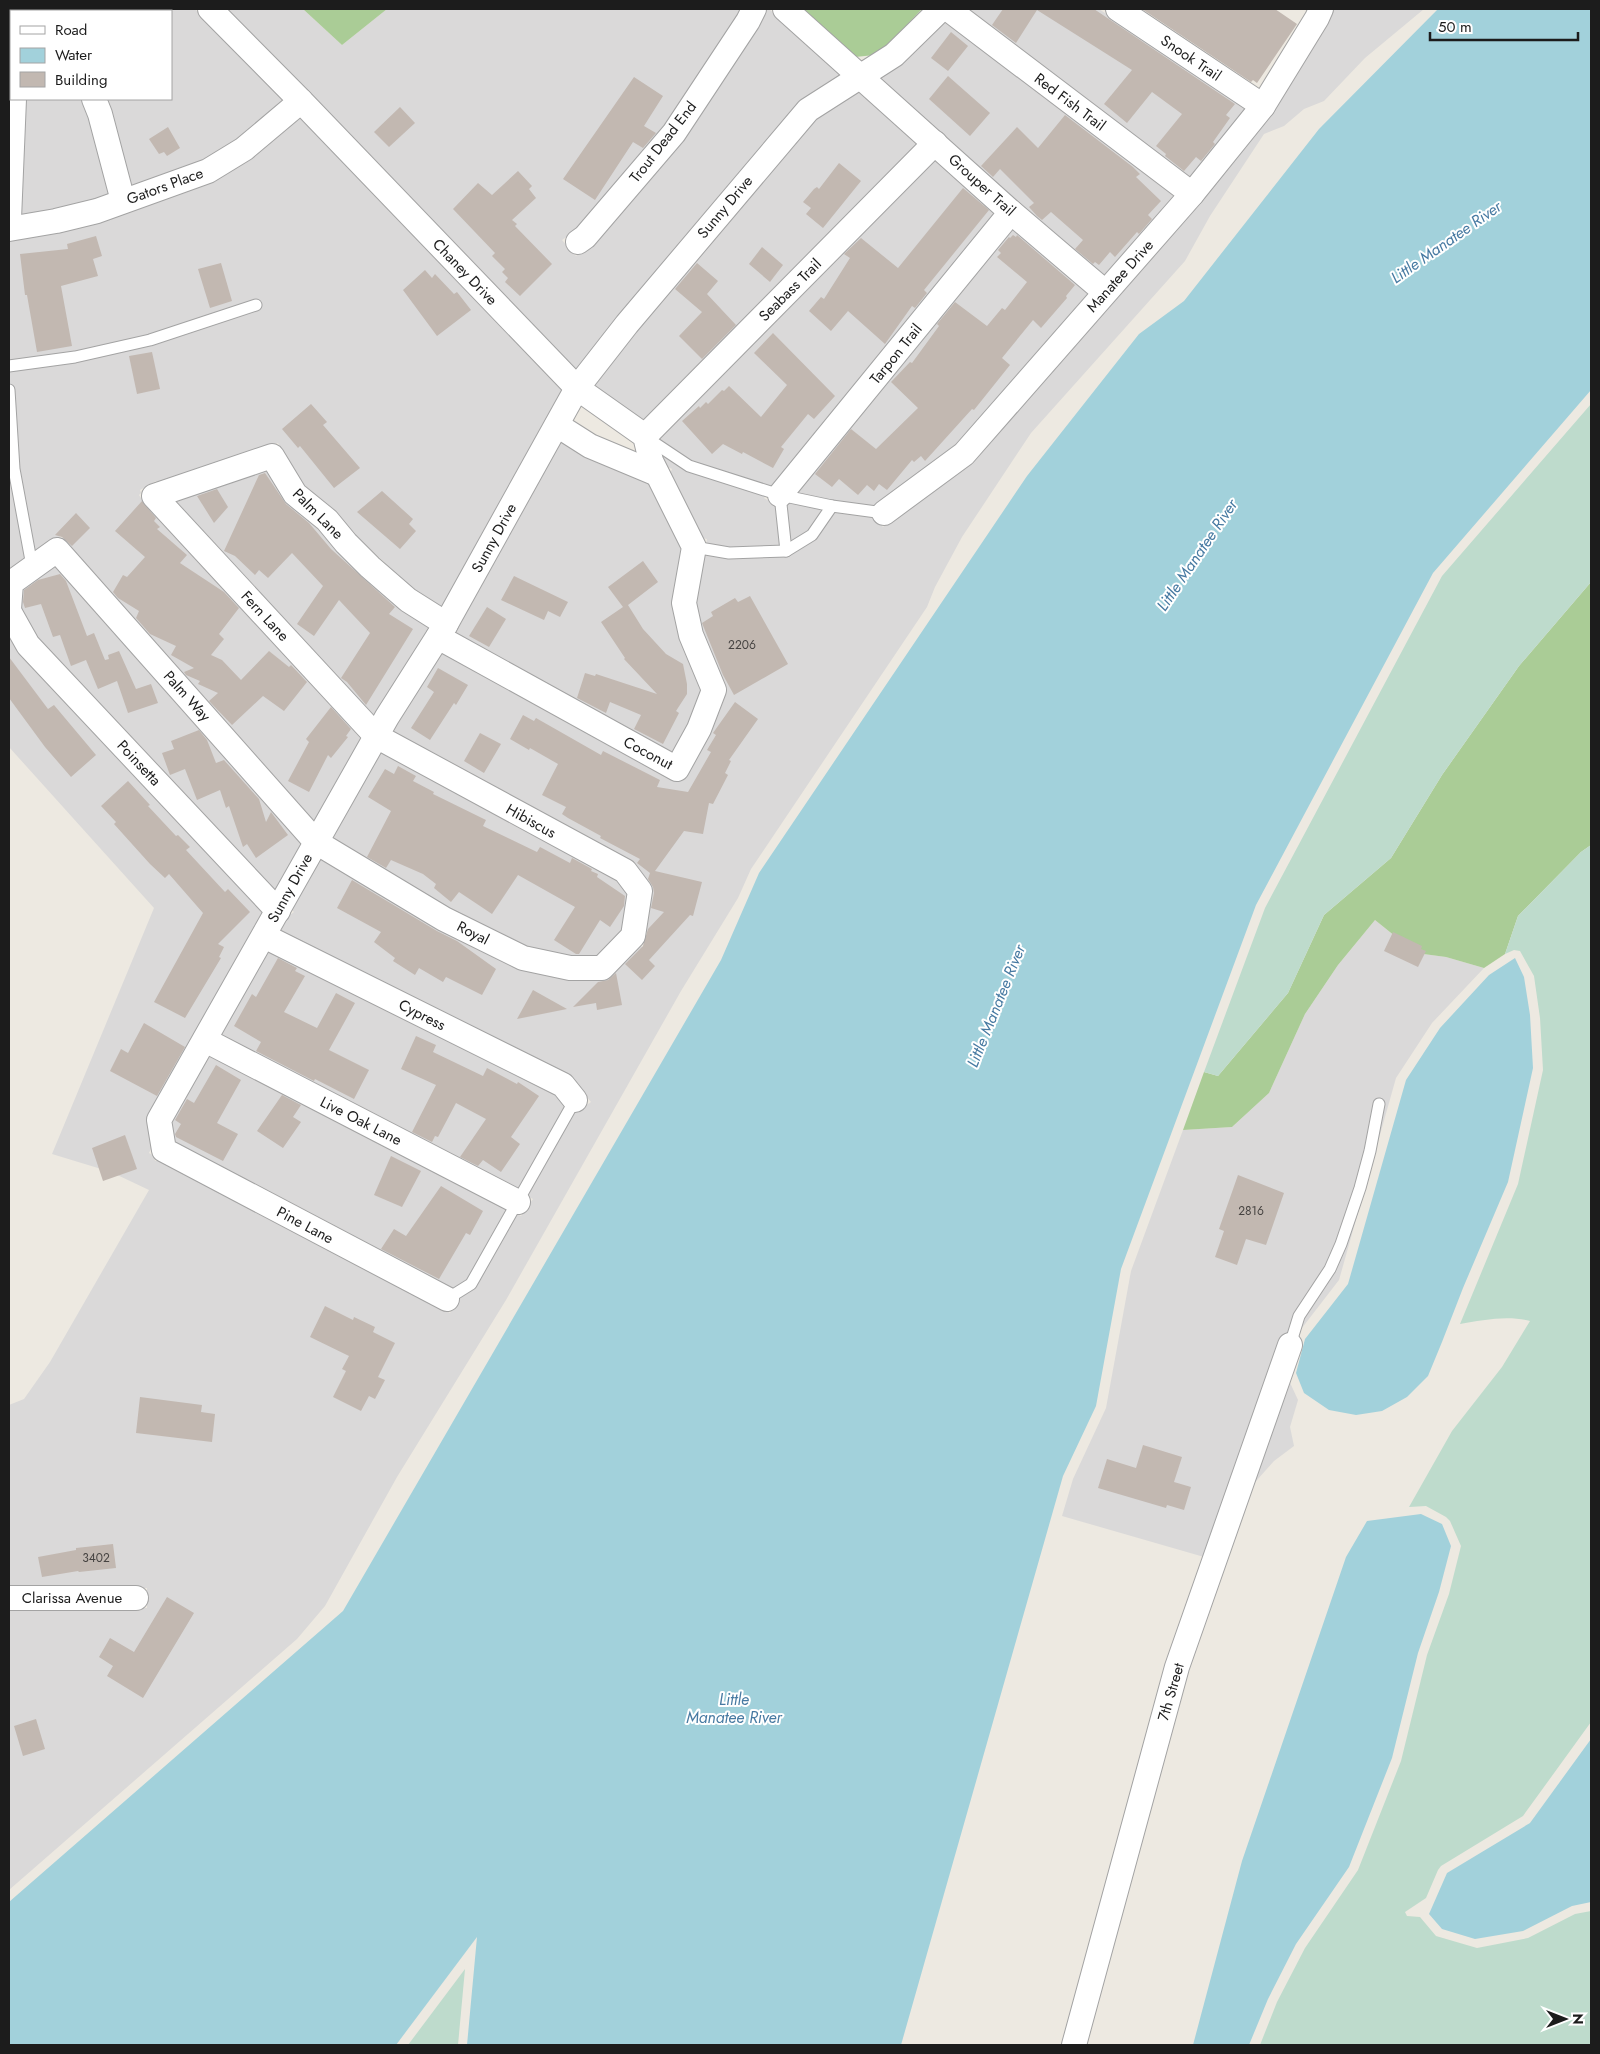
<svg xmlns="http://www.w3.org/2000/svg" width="1600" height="2054" viewBox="0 0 1600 2054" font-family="Jost,sans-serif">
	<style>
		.residential { fill: #dad9d9 }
		.forest { fill: #aacc96 }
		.wetland { fill: #bedbcc }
		.water { fill: #a2d1db }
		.building { fill: #c2b8b1 }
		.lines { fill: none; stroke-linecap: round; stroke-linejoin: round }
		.lane-casing { stroke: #a3a3a3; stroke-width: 13 }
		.street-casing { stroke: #a3a3a3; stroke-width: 26 }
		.lane { stroke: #fff; stroke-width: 11 }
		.street { stroke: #fff; stroke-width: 24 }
		.labels { text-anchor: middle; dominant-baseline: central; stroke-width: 4; stroke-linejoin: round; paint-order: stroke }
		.number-label { font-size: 12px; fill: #464341 }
		.street-label { font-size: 15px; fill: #1c1c1c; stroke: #fff }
		.water-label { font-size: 16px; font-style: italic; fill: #477aa2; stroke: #fff }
	</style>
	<rect width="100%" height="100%" fill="#ede9e1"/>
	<g class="residential">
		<path d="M16,9H195L285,100L237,140L203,162L131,187L106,99H171V11H18Z"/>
		<path d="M226,9H303L342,45L387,9H742L665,127L577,230L562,240L576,256L594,243L758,26L766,9H769L844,75L799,104L717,199L618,318L576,372Z"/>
		<path d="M965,9H1099L1247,109L1190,180Z"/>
		<path d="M1333,9H1424L1365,58L1324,101L1304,109L1284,126L1264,134L1210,216L1185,261L1031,433L962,537L935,587L927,607L751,869L738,898L681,991L506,1300L397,1477L325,1606L297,1639L9,1890V1608H147V1588H9V1405L24,1399L50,1362L149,1190L111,1172L52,1154L154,908L9,747V633L264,912L149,1153L154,1156L155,1161H162L450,1313L462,1296L175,1144L171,1122L210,1054L521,1216L533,1199L220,1036L268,950L555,1093L573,1114L591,1102L572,1079L279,932L287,917L294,912L291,909L321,857L568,978L638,946L643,947L644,940L649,934L645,931L651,893L391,733L442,651L670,778L710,733L702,632L696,602L707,539L702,538L670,474L672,469L666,466L662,458L658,439L936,158L996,213L764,498L783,509L1013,227L1090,293L955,446L869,512L883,527L971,461L1208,194L1278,105L1277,104L1332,16L1330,14Z"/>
		<path d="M945,20L1176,196L1104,277L1019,204L879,78Z"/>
		<path d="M860,89L920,143L644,422L593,386L636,330L816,118Z"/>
		<path d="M26,99H82L90,117L110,195L93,201L20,217Z"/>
		<path d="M300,116L564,390L547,420L541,427L542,428L442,609L416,592L305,488L290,466L278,443L158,484L156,481L140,490L141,493L139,495L148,509L151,508L362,737L314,823L61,536L25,558L9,571V240H19V238L60,231Z"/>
		<path d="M560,441L648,481L682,549L702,690L688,726L672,755L453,633L462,622L461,620Z"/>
		<path d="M266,469L431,627L374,718L173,500Z"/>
		<path d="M55,564L302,843L275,893L38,639L20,608L22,588Z"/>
		<path d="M381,751L616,879L628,894L622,931L597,958H572L527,949L450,910L331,839Z"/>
		<path d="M1375,920L1416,953L1446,957L1484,968L1432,1023L1396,1078L1339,1280L1295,1337L1286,1374L1298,1400L1290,1427L1294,1446L1274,1461L1240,1499L1211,1559L1062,1516L1073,1479L1106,1408L1131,1271L1183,1130L1232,1127L1269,1093L1305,1014L1338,965Z"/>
	</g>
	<g class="forest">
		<path d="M303,9H387L342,45Z"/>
		<path d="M801,9H922L884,49L875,55L855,57Z"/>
		<path d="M1591,582V845L1581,852L1518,916L1505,954L1484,968L1446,957L1416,953L1375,920L1338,965L1305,1014L1269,1093L1232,1127L1183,1130L1204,1072L1218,1076L1288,993L1324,915L1391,858L1442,775L1519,666Z"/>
	</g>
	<g class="wetland">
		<path d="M1591,404V582L1519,666L1442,775L1391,858L1324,915L1288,993L1218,1076L1204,1072L1265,908L1442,576Z"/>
		<path d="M1591,845V1722L1523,1816L1441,1866L1438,1870L1426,1898L1405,1912L1407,1916L1420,1917L1436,1936L1477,1948L1528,1938L1575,1914L1591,1911V2045H1260L1277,2002L1305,1948L1358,1870L1401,1761L1427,1655L1449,1594L1461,1546L1450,1521L1446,1517L1426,1506L1409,1507L1452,1431L1502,1367L1530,1321C1508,1315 1482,1320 1460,1324L1518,1184L1543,1070L1540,1018L1534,976L1520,951L1514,950L1505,954L1518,916L1581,852Z"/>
		<path d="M465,1969L458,2045H408Z"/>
	</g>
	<g class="water">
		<path d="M1438,9H1591V390L1433,573L1256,905L1121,1269L1096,1406L1063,1476L901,2045H467L477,1937L396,2045H9V1902L343,1611L721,960L759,873L1027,476L1139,334L1184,301L1319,129Z"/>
		<path d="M1515,958L1524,977L1530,1015L1533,1068L1508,1182L1463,1288L1442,1342L1428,1376L1407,1397L1382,1411L1356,1415L1329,1410L1304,1393L1296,1373L1305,1339L1348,1284L1406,1080L1440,1028L1489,975Z"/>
		<path d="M1421,1514L1442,1524L1451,1546L1439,1592L1418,1653L1392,1758L1349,1867L1296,1944L1268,1999L1249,2045H1193L1242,1861L1346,1557L1367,1521Z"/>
		<path d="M1591,1739V1902L1572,1906L1523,1931L1475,1939L1442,1929L1429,1914L1447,1873L1530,1823Z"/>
	</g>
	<g class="building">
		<path d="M1003,9H1094L1235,104L1226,115L1230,118L1213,142L1215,144L1201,161L1196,157L1184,171L1165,156L1166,154L1156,146L1182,114L1152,92L1127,123L1104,104L1132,70L1037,10L1016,43L992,25Z"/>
		<path d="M1142,9H1275L1297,24L1257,83L1253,80L1251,82Z"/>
		<path d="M951,32L968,46L948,71L931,58Z"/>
		<path d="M948,76L990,113L970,136L929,99Z"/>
		<path d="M634,77L663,96L644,126L656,133L643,148L633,142L595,200L563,179Z"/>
		<path d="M400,107L415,123L389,147L374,132Z"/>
		<path d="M1065,115L1133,167L1140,174L1136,177L1161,201L1148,215L1152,219L1139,234L1137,232L1115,257L1110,252L1099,265L1095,262L1093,264L1075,249L1083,240L1051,212L1042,220L1037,216L1029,207L1034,203L1000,169L993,177L981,166L1017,127L1038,148Z"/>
		<path d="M168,127L180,148L167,156L164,152L159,154L149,139Z"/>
		<path d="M839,163L861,181L823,228L806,214L811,208L803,202L814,189L817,187L819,189Z"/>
		<path d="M518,171L532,186L529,189L536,198L512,220L517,224L515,226L552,264L520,296L505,282L508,278L502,272L505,269L492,256L495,253L453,209L478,183L492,195Z"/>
		<path d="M963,188L989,210L924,290L927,293L915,308L912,306L885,344L848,311L831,331L809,311L821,297L824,299L850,258L844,254L861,238L898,268Z"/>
		<path d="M1013,235L1016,237L1017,235L1075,285L1066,296L1067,298L1041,328L1033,320L1002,358L1010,365L974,410L972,409L925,461L921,456L914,462L912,460L887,490L879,484L874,491L867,485L858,495L839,479L832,487L815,474L851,429L876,449L918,408L891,382L910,362L912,363L939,326L937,324L955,302L987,326L1002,308L1005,310L1027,282L997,257L1001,253L998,250L1009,237L1010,238Z"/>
		<path d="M96,236L102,256L93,259L98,276L61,286L72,346L37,352L27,295H25L20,254L68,249L67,244Z"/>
		<path d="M762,247L783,265L770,282L749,264Z"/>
		<path d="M221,263L232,301L210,308L198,269Z"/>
		<path d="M697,263L718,281L707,294L736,325L702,359L679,336L702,312L675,289Z"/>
		<path d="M425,270L432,278L435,274L454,294L457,292L471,310L437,336L403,290Z"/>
		<path d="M773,333L835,396L814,419L808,414L781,447L784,449L773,468L743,452L742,454L723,444L712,454L682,421L699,406L700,408L706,402L708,404L722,390L724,391L729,386L761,417L787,385L754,353Z"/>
		<path d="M152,352L160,389L137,394L129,356Z"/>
		<path d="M311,404L327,422L323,425L360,468L334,488L300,446L298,448L282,429Z"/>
		<path d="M265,473L286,504L309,523L331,549L395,607L389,614L413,629L366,705L347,682L341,678L370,633L339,600L314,636L297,624L323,586L292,553L268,578L259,570L255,575L235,556L224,551L259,475Z"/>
		<path d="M217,489L228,507L214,523L197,496Z"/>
		<path d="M382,491L413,519L409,524L416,531L400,549L357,512Z"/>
		<path d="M142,501L156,518L154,521L160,527L157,529L187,555L180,563L224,592L239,608L219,634L224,639L211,655L222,660L241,680L269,651L289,667L291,665L307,682L284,711L263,696L232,725L209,701L218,693L198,684L200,681L186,675L184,672L194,668L171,655L176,646L150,634L136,618L139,611L118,598L113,592L123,575L127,577L145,557L115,531Z"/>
		<path d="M76,513L90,528L72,546L62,537L55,535Z"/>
		<path d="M643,561L658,582L628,605L643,629L666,654L683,664L687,684V694L676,711L679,713L663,744L634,729L641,715L610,702L606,713L577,698L585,673L595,676L596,674L657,694L624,659L625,658L601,622L623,607L608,587Z"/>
		<path d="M60,574L66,581L87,636L94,633L105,660L109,659L108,655L119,651L136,689L151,684L158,703L128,713L117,681L98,689L86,660L71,666L60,635L53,637L41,604L25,608L23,602L24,590L38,580Z"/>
		<path d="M514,576L568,602L560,617L548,611L544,620L501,600Z"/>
		<path d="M750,596L788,664L734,695L723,675L702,623L713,616L711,612L735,598L738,602Z"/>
		<path d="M487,607L506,619L489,647L469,636Z"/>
		<path d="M9,657L48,709L54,705L96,755L71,777L45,747L9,698Z"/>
		<path d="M438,668L468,685L456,705L454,703L430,740L411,728L434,692L427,687Z"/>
		<path d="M735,702L758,719L729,760L731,761L725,773L728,775L713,804L709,803L703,834L684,831L655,871L702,882L693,916L690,915L649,960L655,966L642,980L625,964L643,946L648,929L664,912L651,908L654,893L653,887L648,879L650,873L637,863L640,859L600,838L601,836L568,818L562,814L566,807L542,795L558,764L530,748L529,750L510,739L523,715L534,721L536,718L601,755L603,751L660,780L657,787L688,792L711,752L707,750L716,735L713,733Z"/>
		<path d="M331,707L351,729L346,736L348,737L331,758L328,755L309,792L288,781L309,742L306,739Z"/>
		<path d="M199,730L207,740L216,763L224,760L259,799L266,822L271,812L288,835L256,858L247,844L243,847L229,806L226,808L220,790L197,800L185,769L170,775L162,753L174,749L171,741Z"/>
		<path d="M480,733L501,744L484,773L464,761Z"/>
		<path d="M398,766L416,776L413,781L434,792L433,794L486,820L483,826L537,852L540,847L570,863L572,858L592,869L591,871L598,874L597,877L625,896L624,906L610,927L600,920L579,954H576L554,940L575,907L518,875L492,914L459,892L451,902L434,888L436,884L423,874L391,860L386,868L367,857L391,811L368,797L385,769L394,774Z"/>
		<path d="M128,781L150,805L148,806L176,836L178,835L190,847L186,850L225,892L228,889L250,912L218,944L224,947L219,957L221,958L185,1018L154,1002L203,913L169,874L165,878L150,864L114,824L116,822L101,806Z"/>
		<path d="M352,880L437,931L457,941L496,969L482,995L446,977L443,982L419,968L415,975L393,961L395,958L374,942L381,932L337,908Z"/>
		<path d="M1393,932L1422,946L1421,949L1426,951L1418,967L1384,951Z"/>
		<path d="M278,958L297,968L295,971L305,976L284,1012L317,1028L336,993L355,1003L329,1050L369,1070L354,1099L315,1079L314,1081L256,1051L261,1042L234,1026L252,994L256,997Z"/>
		<path d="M616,973L622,1005L597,1010L596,1003L573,1007L598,982L608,980Z"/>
		<path d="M533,990L567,1009L517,1019Z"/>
		<path d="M144,1023L185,1047L157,1096L110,1071L121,1049L128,1053Z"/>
		<path d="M416,1036L436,1045L433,1052L483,1076L487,1068L517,1084L518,1082L539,1096L511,1137L520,1144L501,1172L483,1160L478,1166L460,1157L486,1119L456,1103L438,1137L435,1136L432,1142L412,1132L436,1085L401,1069Z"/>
		<path d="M216,1065L241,1080L217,1123L238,1134L223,1161L176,1137L175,1134L181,1124L175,1120L187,1099L194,1103Z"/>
		<path d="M282,1095L301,1105L293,1117L301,1122L283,1148L257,1131Z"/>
		<path d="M125,1135L137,1169L103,1181L92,1148Z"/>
		<path d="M391,1156L421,1171L402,1207L374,1195Z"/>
		<path d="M1238,1175L1284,1193L1266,1245L1246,1239L1237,1265L1215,1257L1224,1231L1219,1229Z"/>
		<path d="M441,1186L483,1211L470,1235L466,1233L439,1279L381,1249L394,1229L406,1236Z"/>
		<path d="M325,1306L353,1320L354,1317L375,1327L373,1332L395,1343L378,1377L385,1380L375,1399L369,1396L361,1411L333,1397L346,1371L342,1369L349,1356L310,1337Z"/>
		<path d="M140,1397L202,1405L201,1412L215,1414L212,1442L136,1433Z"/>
		<path d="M1143,1445L1182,1457L1174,1482L1191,1487L1184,1510L1167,1505L1166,1508L1098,1488L1107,1459L1136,1468Z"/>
		<path d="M113,1544L116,1568L79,1572L78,1571L42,1577L38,1557L76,1550V1548Z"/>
		<path d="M167,1597L194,1613L143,1698L107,1676L113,1666L99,1657L110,1638L134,1652Z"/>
		<path d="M36,1719L45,1749L23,1756L14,1726Z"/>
	</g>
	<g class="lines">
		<defs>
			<g id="lane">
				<path d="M9,366L75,357L150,340L256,305"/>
				<path d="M9,390L14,469L32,566"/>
				<path d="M647,438L689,466L780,495"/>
				<path d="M694,547L729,553L786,551L780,495L832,506L884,513"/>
				<path d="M786,551L812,535L832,506"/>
				<path d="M447,1299L471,1284L575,1100"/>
				<path d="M1290,1345L1299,1316L1330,1269L1341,1244L1360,1188L1370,1151L1379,1104"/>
			</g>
			<g id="street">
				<path d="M210,9L301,101L577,388L645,436L651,461L694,547L684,603L691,635L714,690L699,729L677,769L438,637"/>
				<path d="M785,9L1011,212L1105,292"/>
				<path d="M948,9L1192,194"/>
				<path d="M1118,9L1263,106"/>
				<path d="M9,18L11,21"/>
				<path d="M94,99L100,114L123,201"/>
				<path d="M9,219L14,99"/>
				<path d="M9,229L56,221L97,211L208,171L244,149L301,101"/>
				<path d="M578,242L585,237L674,133L748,21L754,9"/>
				<path d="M557,425L590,446L657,474"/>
				<path d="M645,436L935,143"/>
				<path d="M780,495L1011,212"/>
				<path d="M884,513L964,454L1192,194L1263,106L1317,18L1321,9"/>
				<path d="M9,609L11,583L57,550L316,842L444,919L523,958L570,968H602L633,936L640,891L625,871L376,736L154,496L272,456L295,494L327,520L346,543L370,567L408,600L446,624"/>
				<path d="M9,611L28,645L278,911"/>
				<path d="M264,936L563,1085L575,1100"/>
				<path d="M205,1040L518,1202"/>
				<path d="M447,1299L164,1150L159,1120L387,717L446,624L577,388L627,324L808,110L894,55L941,9"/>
				<path d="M9,1598H136"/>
				<path d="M1074,2045L1177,1667L1290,1345"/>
			</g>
		</defs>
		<use href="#lane" class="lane-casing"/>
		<use href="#street" class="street-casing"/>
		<use href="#lane" class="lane"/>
		<use href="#street" class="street"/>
	</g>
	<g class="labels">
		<g class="number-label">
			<text x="742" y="645">2206</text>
			<text x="1251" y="1211">2816</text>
			<text x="96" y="1558">3402</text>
		</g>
		<g class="street-label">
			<text transform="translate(1191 58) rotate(34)">Snook Trail</text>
			<text transform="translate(1070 102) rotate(37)">Red Fish Trail</text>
			<text transform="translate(663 142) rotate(-52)">Trout Dead End</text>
			<text transform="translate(982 185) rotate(42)">Grouper Trail</text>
			<text transform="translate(165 186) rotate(-20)">Gators Place</text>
			<text transform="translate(725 207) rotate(-50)">Sunny Drive</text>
			<text transform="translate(465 272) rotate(46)">Chaney Drive</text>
			<text transform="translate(1120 276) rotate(-48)">Manatee Drive</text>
			<text transform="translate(790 290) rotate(-45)">Seabass Trail</text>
			<text transform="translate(896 354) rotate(-51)">Tarpon Trail</text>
			<text transform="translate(318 514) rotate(45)">Palm Lane</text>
			<text transform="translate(494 538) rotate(-61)">Sunny Drive</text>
			<text transform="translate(265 616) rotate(47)">Fern Lane</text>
			<text transform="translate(187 696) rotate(48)">Palm Way</text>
			<text transform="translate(648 753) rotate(28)">Coconut</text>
			<text transform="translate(139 763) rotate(47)">Poinsetta</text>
			<text transform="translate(531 821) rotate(29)">Hibiscus</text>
			<text transform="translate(290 888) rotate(-61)">Sunny Drive</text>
			<text transform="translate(473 933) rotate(27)">Royal</text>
			<text transform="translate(422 1015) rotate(27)">Cypress</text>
			<text transform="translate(361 1121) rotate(27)">Live Oak Lane</text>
			<text transform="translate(305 1225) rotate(28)">Pine Lane</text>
			<text x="72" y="1598">Clarissa Avenue</text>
			<text transform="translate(1171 1692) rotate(-74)">7th Street</text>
		</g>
		<g class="water-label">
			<text transform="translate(1446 242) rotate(-35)">Little Manatee River</text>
			<text transform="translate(1197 555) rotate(-56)">Little Manatee River</text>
			<text transform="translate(996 1006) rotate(-68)">Little Manatee River</text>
			<text x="734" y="1699">Little<tspan x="734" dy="18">Manatee River</tspan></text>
		</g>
	</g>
	<rect width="1600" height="2054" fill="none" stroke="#1c1c1c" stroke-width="20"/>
	<rect x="10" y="10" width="162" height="90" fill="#ffffff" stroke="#a4a4a4"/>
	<rect x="20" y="26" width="25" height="8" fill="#ffffff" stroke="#a4a4a4"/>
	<text x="55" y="35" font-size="15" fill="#1c1c1c">Road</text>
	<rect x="20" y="48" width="25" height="15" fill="#a2d1db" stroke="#a4a4a4"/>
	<text x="55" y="60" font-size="15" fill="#1c1c1c">Water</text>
	<rect x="20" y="72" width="25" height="15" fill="#c2b8b1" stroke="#a4a4a4"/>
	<text x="55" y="85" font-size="15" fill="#1c1c1c">Building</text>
	<g transform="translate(1565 2019) rotate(90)" stroke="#ffffff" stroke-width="4" paint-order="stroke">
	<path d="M0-4L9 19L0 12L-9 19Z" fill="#1c1c1c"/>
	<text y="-8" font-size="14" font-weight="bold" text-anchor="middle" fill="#1c1c1c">N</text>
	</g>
	<path d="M1430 32v8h148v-8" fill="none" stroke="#1c1c1c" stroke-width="2.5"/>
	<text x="1438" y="32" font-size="15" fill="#1c1c1c" stroke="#ffffff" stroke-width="4" paint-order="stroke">50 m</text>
</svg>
